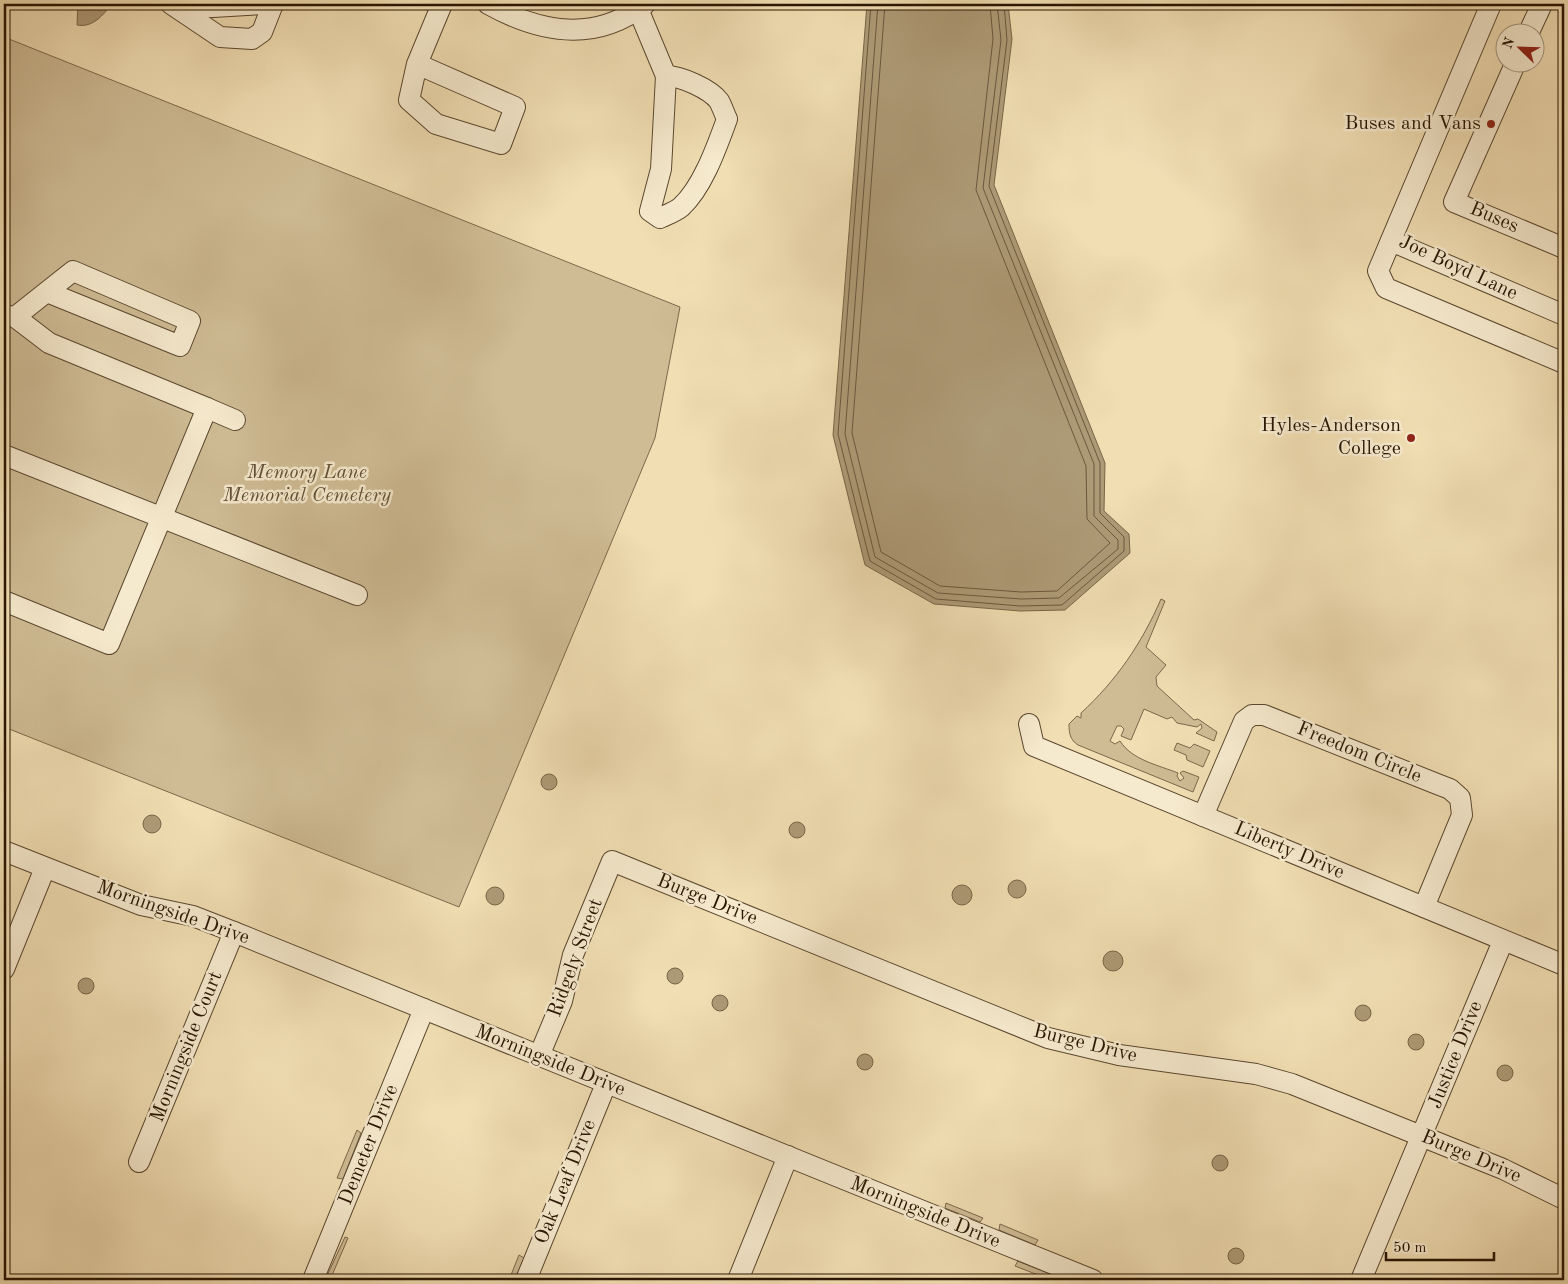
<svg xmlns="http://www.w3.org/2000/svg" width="1568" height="1284" viewBox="0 0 1568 1284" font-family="'Old Standard TT',serif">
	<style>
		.green { fill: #cfbc95; stroke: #7c684b }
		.water { fill: #ad9a76; stroke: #786547 }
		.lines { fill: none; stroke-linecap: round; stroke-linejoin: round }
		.shore { stroke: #6a583c; stroke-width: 1 }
		.minor-casing { stroke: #5a472e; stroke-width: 22 }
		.minor { stroke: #f6eace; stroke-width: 20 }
		.poi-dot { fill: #8f2418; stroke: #f6eace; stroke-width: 2 }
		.labels { text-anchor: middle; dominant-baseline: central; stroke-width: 5; stroke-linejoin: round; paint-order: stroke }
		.poi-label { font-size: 20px; fill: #281501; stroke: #f6eace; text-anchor: end }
		.street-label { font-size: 20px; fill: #281501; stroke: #f6eace }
		.park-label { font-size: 20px; font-style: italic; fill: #624f35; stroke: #f6eace }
	</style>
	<rect width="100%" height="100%" fill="#f1deb3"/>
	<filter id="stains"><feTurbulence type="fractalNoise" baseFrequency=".004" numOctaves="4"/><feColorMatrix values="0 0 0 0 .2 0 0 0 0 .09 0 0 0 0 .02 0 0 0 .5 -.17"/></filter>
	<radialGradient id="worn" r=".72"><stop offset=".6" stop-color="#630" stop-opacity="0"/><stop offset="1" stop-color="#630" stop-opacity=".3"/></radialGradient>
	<g class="green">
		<path d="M4,37L680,307L655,438L459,907L4,727Z"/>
		<path d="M1161,599L1165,601L1146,647L1166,665L1156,677L1157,686L1194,720L1198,719L1217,732L1214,741L1196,733L1202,728L1201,724L1197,727L1177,723L1172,717L1167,719L1144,709L1131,740L1121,736L1124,729L1121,726H1117L1110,741L1115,744L1120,741C1132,760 1158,765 1178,773L1177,776L1180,781L1184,778L1180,773L1183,771L1199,777L1193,792L1078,745C1070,740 1069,733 1069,724L1077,716L1081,718V713C1116,681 1142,643 1161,599Z"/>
		<path d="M1177,743L1190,748L1194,744L1210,751L1203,767L1187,760L1186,755L1174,750Z"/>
		<path d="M357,1130L361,1133L343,1179L337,1178Z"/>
		<path d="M946,1203L983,1218L980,1222L945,1208Z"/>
		<path d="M1000,1224L1038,1240L1035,1245L999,1230Z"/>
		<path d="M345,1237L348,1238L330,1280H325Z"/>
		<path d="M519,1255L524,1258L515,1280H509Z"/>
		<path d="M1018,1261L1065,1280H1051L1015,1266Z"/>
	</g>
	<g class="water">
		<path d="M78,4H112C103,15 93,28 77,25Z"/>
		<path d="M867,4H1008L1012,39L994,185L1105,463L1104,511L1129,534L1130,553L1065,610L1020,611L934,604L865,565L833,435Z"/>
		<circle cx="549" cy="782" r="8"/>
		<circle cx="152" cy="824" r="9"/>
		<circle cx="797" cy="830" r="8"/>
		<circle cx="1017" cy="889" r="9"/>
		<circle cx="962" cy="895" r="10"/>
		<circle cx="495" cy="896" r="9"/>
		<circle cx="1113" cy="961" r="10"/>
		<circle cx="675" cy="976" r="8"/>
		<circle cx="86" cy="986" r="8"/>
		<circle cx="720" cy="1003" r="8"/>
		<circle cx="1363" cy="1013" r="8"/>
		<circle cx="1416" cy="1042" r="8"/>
		<circle cx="865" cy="1062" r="8"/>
		<circle cx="1505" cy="1073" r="8"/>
		<circle cx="1220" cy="1163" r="8"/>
		<circle cx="1236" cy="1256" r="8"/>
	</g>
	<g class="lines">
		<g class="shore">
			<path d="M871,4L838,434L870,561L936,599L1020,606L1062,605L1124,551V537L1100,513V463L989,186L1007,40L1004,4"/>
			<path d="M878,4L845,434L875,557L938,593L1021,599L1059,598L1118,549V540L1094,516V464L983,188L1001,40L997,4"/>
			<path d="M885,4L852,433L881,552L940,586L1021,592L1057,591L1110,543L1087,519L1086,466L976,190L993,39L990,4"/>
		</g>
		<defs>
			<g id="minor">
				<path d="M171,4L220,37L252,39L262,32L273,4"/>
				<path d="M488,4C540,33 595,43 645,4"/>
				<path d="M1491,4L1378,271L1386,288L1564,363"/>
				<path d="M179,9L264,4"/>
				<path d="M638,9L666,76L661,169L650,211L660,218C666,215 675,212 681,207C703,187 717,146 727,119C724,113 722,106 719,101C710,89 681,76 666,76"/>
				<path d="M1529,32L1542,4"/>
				<path d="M1516,62L1454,202L1564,248"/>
				<path d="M417,64L515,107L501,144L436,124L409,100L417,64L442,4"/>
				<path d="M1391,241L1564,315"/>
				<path d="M4,315L15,317L73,271L190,321L180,346L47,292"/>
				<path d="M207,408L235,420"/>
				<path d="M4,455L357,595"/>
				<path d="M4,601L109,644L207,408L49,343L15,317"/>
				<path d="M1029,724L1034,746L1564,965"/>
				<path d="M1203,816L1244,721L1252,715H1264L1437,784L1450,789L1460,798L1462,815L1424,907"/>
				<path d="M4,851L141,905L193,916L234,932L1093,1280"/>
				<path d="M4,969L45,868"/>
				<path d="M539,1056L562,1001L573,955L612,861L1048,1038L1119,1055L1256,1074L1292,1084L1503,1169L1564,1199"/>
				<path d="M139,1162L234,932"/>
				<path d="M313,1280L424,1009"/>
				<path d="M526,1280L606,1084"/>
				<path d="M738,1280L788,1156"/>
				<path d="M1361,1280L1503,941"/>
			</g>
		</defs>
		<use href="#minor" class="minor-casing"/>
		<use href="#minor" class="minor"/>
	</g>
	<g class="poi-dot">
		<circle cx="1491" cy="124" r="5"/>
		<circle cx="1411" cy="438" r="5"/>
	</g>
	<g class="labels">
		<g class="poi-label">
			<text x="1481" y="124">Buses and Vans</text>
			<text x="1401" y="426">Hyles-Anderson<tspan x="1401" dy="23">College</tspan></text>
		</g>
		<g class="street-label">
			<text transform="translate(1494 218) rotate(23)">Buses</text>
			<text transform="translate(1458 268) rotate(25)">Joe Boyd Lane</text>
			<text transform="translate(1359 753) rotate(22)">Freedom Circle</text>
			<text transform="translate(1289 851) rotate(23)">Liberty Drive</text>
			<text transform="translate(707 900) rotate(22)">Burge Drive</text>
			<text transform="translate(173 913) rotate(19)">Morningside Drive</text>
			<text transform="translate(576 958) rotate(-70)">Ridgely Street</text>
			<text transform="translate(1085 1044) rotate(14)">Burge Drive</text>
			<text transform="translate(187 1047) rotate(-68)">Morningside Court</text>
			<text transform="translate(1456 1055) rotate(-68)">Justice Drive</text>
			<text transform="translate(550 1061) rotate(22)">Morningside Drive</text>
			<text transform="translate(369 1145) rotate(-68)">Demeter Drive</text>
			<text transform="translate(1471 1157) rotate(23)">Burge Drive</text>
			<text transform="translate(566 1182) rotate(-68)">Oak Leaf Drive</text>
			<text transform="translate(925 1213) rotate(22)">Morningside Drive</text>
		</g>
		<g class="park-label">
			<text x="307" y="473">Memory Lane<tspan x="307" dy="23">Memorial Cemetery</tspan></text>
		</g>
	</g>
	<rect width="1568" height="1284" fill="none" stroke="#f1deb3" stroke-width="20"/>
	<rect x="5" y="5" width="1558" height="1274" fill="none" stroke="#281501" stroke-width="2.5"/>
	<rect x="10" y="10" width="1548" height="1264" fill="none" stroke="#281501"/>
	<g transform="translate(1520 48) rotate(293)"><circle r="24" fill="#f6eace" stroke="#a4957c"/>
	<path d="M0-4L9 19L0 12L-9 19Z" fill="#8f2418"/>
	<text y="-8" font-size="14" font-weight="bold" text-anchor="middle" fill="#281501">N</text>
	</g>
	<path d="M1386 1252v8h108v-8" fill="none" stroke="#281501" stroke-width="2.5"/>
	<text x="1393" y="1252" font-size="15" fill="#281501" stroke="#f6eace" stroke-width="4" paint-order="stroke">50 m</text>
	<rect width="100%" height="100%" filter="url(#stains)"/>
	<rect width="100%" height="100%" fill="url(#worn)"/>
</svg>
